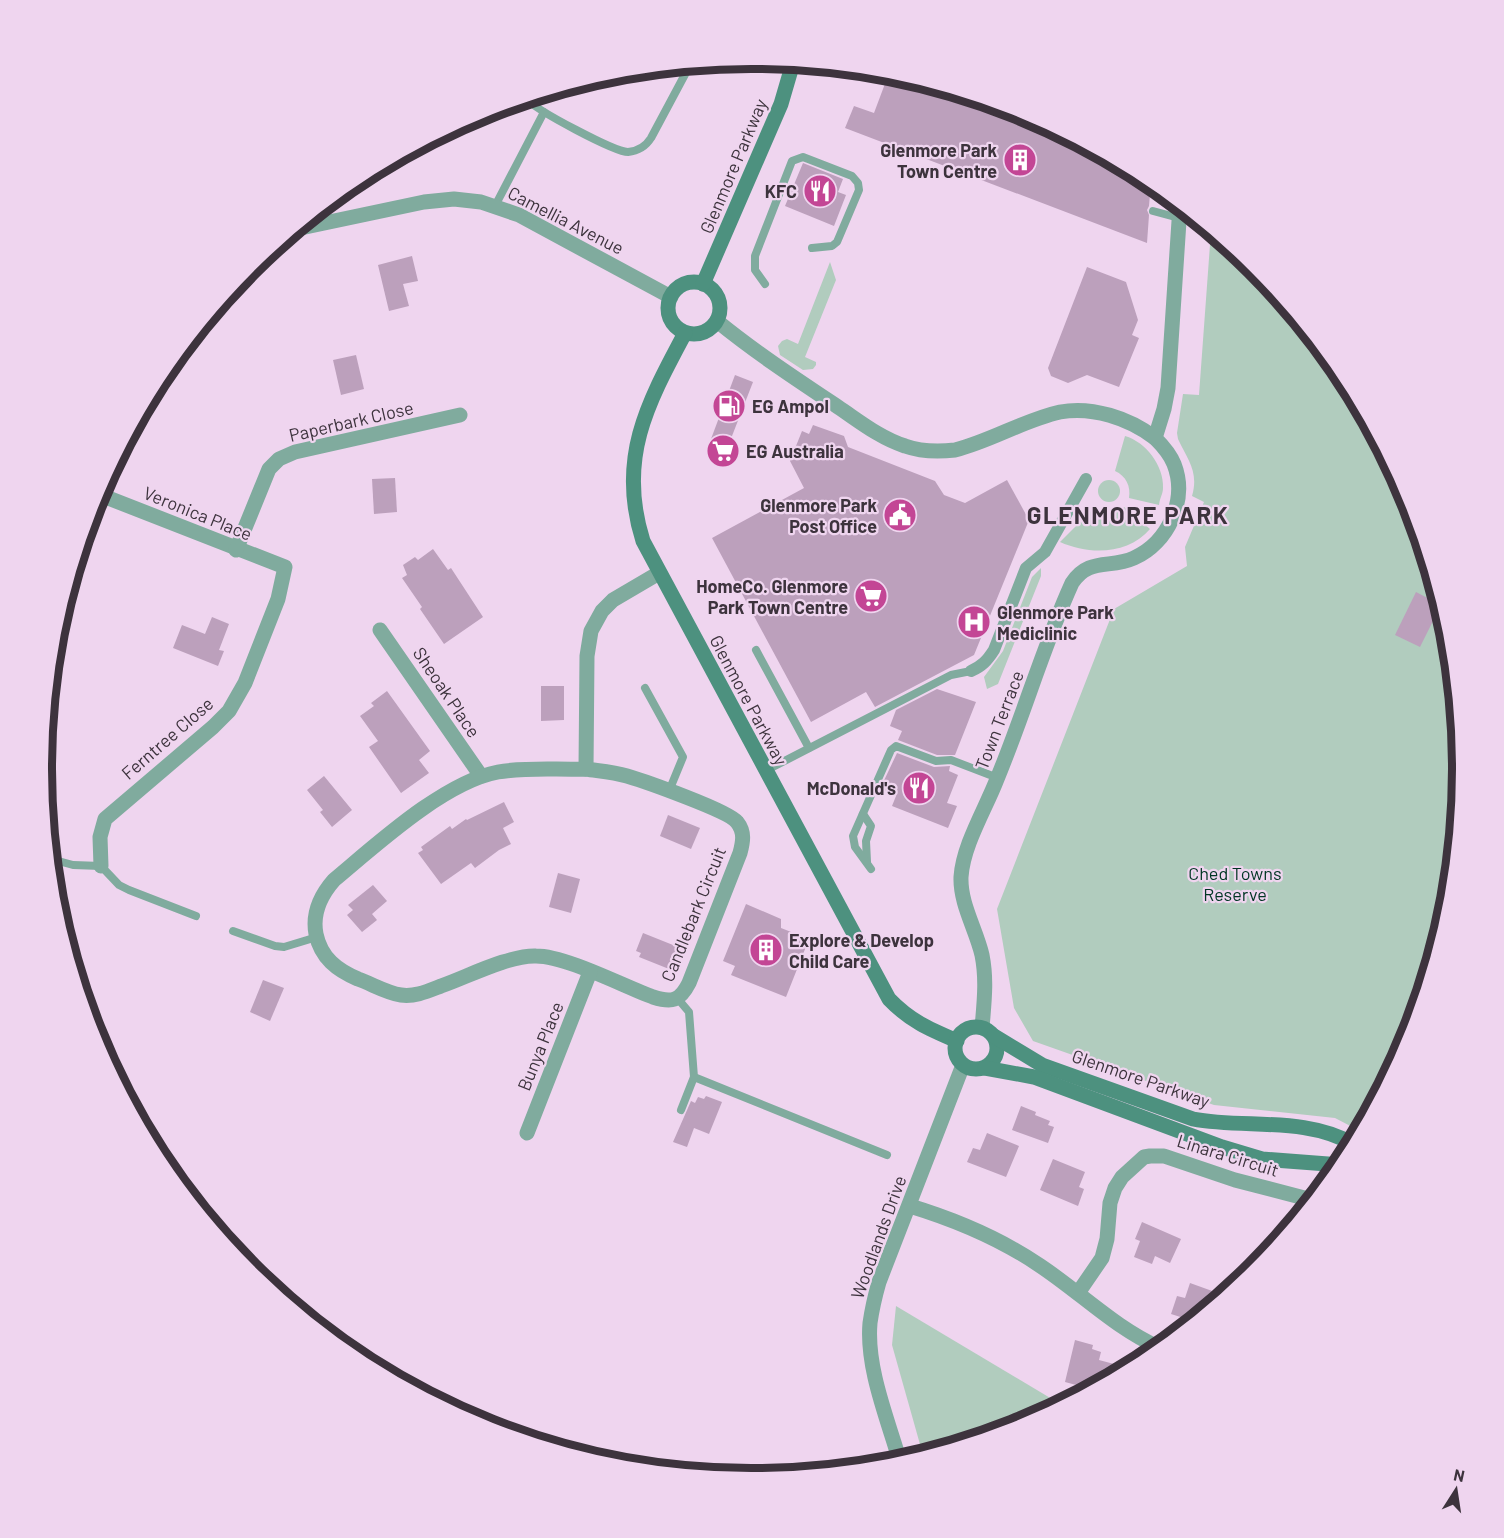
<svg xmlns="http://www.w3.org/2000/svg" width="1504" height="1538" viewBox="0 0 1504 1538" font-family="Barlow,sans-serif">
	<style>
		.green { fill: #b1ccbe }
		.building { fill: #bca0bc }
		.lines { fill: none; stroke-linecap: round; stroke-linejoin: round }
		.service { stroke: #80ab9e; stroke-width: 8 }
		.pedestrian { stroke: #80ab9e; stroke-width: 12 }
		.minor { stroke: #80ab9e; stroke-width: 15 }
		.tertiary { stroke: #80ab9e; stroke-width: 15 }
		.secondary { stroke: #4d917f; stroke-width: 15 }
		.labels { text-anchor: middle; dominant-baseline: central; stroke-width: 4.5; stroke-linejoin: round; paint-order: stroke }
		.poi-label { font-size: 18px; font-weight: bold; fill: #3d333d; stroke: #efd5ef; text-anchor: end }
		.street-label { font-size: 18px; fill: #3d333d; stroke: #efd5ef }
		.park-label { font-size: 18px; fill: #003623; stroke: #efd5ef }
		.district-label { font-size: 24px; font-weight: bold; letter-spacing: 1.5px; fill: #3d333d; stroke: #efd5ef }
		.rim { fill: none; stroke: #3d333d; stroke-width: 8 }
	</style>
	<rect width="100%" height="100%" fill="#efd5ef"/>
	<g class="green">
		<path d="M1211,231L1254,267L1343,375L1408,498L1448,631L1462,769L1448,908L1408,1041L1360,1131L1335,1118L1214,1105L1033,1041L1014,1008L997,909L1114,609L1187,566L1185,547L1204,502L1192,496C1199,472 1188,460 1178,439L1177,433L1183,394L1199,395Z"/>
		<path d="M830,262L836,280L805,357L816,362V365L813,369L803,370L780,355L778,346L782,341L787,339L798,344Z"/>
		<path d="M1125,436C1146,442 1164,466 1163,488C1163,494 1160,497 1159,505L1129,498C1131,486 1126,476 1115,471Z"/>
		<circle cx="1109" cy="491" r="11"/>
		<path d="M1124,507L1150,529C1128,555 1089,555 1060,542L1093,509C1104,515 1114,516 1124,507Z"/>
		<path d="M1041,568V576L998,684L987,689L984,677L1003,651L1032,577Z"/>
		<path d="M896,1306L1062,1405L1023,1425L923,1455L892,1345Z"/>
	</g>
	<g class="building">
		<path d="M889,73L1024,113L1147,179L1151,182L1149,206L1147,210L1149,215L1147,243L845,128L854,106L874,113Z"/>
		<path d="M803,163L843,179L838,192L846,195L834,226L785,206Z"/>
		<path d="M412,256L418,281L403,284L409,306L389,311L378,265Z"/>
		<path d="M1087,267L1126,282L1138,320L1132,335L1139,338L1119,387L1087,375L1068,383L1051,376L1048,368Z"/>
		<path d="M356,355L364,389L341,395L333,360Z"/>
		<path d="M735,375L753,382L725,454L708,447Z"/>
		<path d="M813,425L844,436L848,447L935,481L944,495L965,503L1007,480L1029,520L974,655L875,707L866,692L811,722L712,538L804,488L790,461L802,431L809,434Z"/>
		<path d="M395,478L397,512L374,514L372,479Z"/>
		<path d="M433,549L448,570L451,568L483,617L444,644L420,609L422,607L402,578L407,575L403,565L415,557L418,560Z"/>
		<path d="M1416,592L1441,605L1420,647L1395,635Z"/>
		<path d="M212,617L229,624L219,650L224,651L218,666L173,648L182,625L205,634Z"/>
		<path d="M541,686H564V720L541,721Z"/>
		<path d="M937,689L976,702L955,755H937L898,740L902,731L890,726L896,710Z"/>
		<path d="M387,691L430,751L419,760L429,773L401,793L369,747L378,741L360,716L374,706L371,703Z"/>
		<path d="M897,753L934,767L950,766L949,771L958,775L947,803L957,806L948,828L892,806L896,796L880,789Z"/>
		<path d="M324,776L352,810L332,827L320,812L323,810L307,790Z"/>
		<path d="M504,802L514,822L503,828L511,844L499,850L475,868L471,863L441,884L418,853L423,850L421,847L450,826L452,829L466,819L467,820Z"/>
		<path d="M668,815L700,828L691,849L660,836Z"/>
		<path d="M558,873L580,879L571,913L549,907Z"/>
		<path d="M373,885L387,901L372,914L377,920L362,932L347,915L353,910L348,905Z"/>
		<path d="M746,904L781,919V928L809,939L786,997L731,975L735,966L723,961Z"/>
		<path d="M643,933L678,947L669,969L639,957L641,953L636,951Z"/>
		<path d="M263,980L284,988L270,1021L250,1012Z"/>
		<path d="M706,1096L722,1102L709,1134L694,1128L687,1147L673,1142L691,1101L695,1103L698,1097L704,1099Z"/>
		<path d="M1021,1106L1036,1112L1035,1115L1050,1121L1048,1125L1054,1127L1048,1143L1012,1130Z"/>
		<path d="M987,1133L1019,1146L1006,1177L967,1162L973,1148L980,1150Z"/>
		<path d="M1053,1159L1085,1172L1079,1187L1084,1189L1078,1206L1040,1190Z"/>
		<path d="M1142,1222L1181,1239L1170,1263L1155,1256L1152,1264L1134,1257L1140,1241L1135,1239Z"/>
		<path d="M1190,1283L1215,1292L1210,1308L1193,1321L1171,1314L1177,1296L1185,1298Z"/>
		<path d="M1075,1340L1093,1345L1092,1349L1101,1352L1099,1360L1129,1368L1091,1389L1065,1382Z"/>
	</g>
	<g class="lines">
		<g class="service">
			<path d="M527,99C535,110 615,152 628,152C638,151 646,146 651,138L690,65"/>
			<path d="M495,206L544,112"/>
			<path d="M1153,211L1179,218"/>
			<path d="M765,284L755,270V256L792,161L803,157L852,176L858,183L859,190L837,242L832,246L812,248"/>
			<path d="M756,650L809,748"/>
			<path d="M645,688L683,757L669,791"/>
			<path d="M765,771L951,675L971,671"/>
			<path d="M863,814L871,826L866,841L867,862"/>
			<path d="M51,859L73,865L101,866L119,885L129,890L196,916"/>
			<path d="M871,869L855,847L853,836L891,750L896,746L936,761L951,760L998,778"/>
			<path d="M233,931L275,946L284,947L317,937"/>
			<path d="M678,999L689,1012L694,1077L887,1155"/>
			<path d="M681,1110L694,1077"/>
		</g>
		<path class="pedestrian" d="M971,671C982,666 987,661 994,650L1026,568L1045,552L1086,479"/>
		<g class="minor">
			<path d="M717,321C755,352 796,379 838,407C859,421 880,438 905,446C922,452 938,452 955,450C991,441 1024,420 1060,412C1092,406 1129,418 1155,438"/>
			<path d="M98,494L285,567L278,599L245,683L229,711L213,727L105,819L100,837L101,866"/>
			<path d="M84,538L101,495"/>
			<path d="M236,550L269,469L279,459L295,452L460,415"/>
			<path d="M380,630L481,776"/>
			<path d="M586,769C599,771 613,772 627,776C644,781 729,811 737,822C745,832 743,842 740,853L689,983C680,1001 672,1003 653,997C623,986 566,956 536,956C509,955 467,977 441,986C428,991 415,997 401,995C387,993 372,984 358,979C337,970 321,958 316,934C312,913 320,896 334,880C376,845 444,782 498,772C526,767 557,770 586,769Z"/>
			<path d="M586,769L587,656L591,631L602,611L613,600L659,573"/>
			<path d="M982,1028C984,1003 987,980 982,955C976,929 960,904 961,877C963,845 986,808 997,779C1024,714 1043,647 1072,583C1089,557 1110,569 1134,558C1168,543 1188,500 1174,464C1170,454 1163,446 1155,438L1164,409L1168,388L1180,206"/>
			<path d="M527,1133L590,972"/>
			<path d="M910,1206C956,1220 999,1238 1039,1265C1080,1292 1115,1328 1160,1348"/>
			<path d="M1078,1293L1102,1258L1107,1239L1110,1203L1115,1188L1122,1177L1144,1157L1150,1156H1164L1235,1180L1312,1200"/>
		</g>
		<g class="tertiary">
			<path d="M296,229L424,202L454,199L481,202L519,215L671,297"/>
			<path d="M900,1462C888,1420 866,1368 870,1323C872,1309 875,1296 879,1282L963,1065"/>
		</g>
		<g class="secondary">
			<circle cx="694" cy="308" r="26"/>
			<path d="M703,284L781,104L793,63"/>
			<path d="M685,333C647,404 617,459 643,541L889,999C910,1021 929,1029 957,1041"/>
			<circle cx="976" cy="1048" r="21"/>
			<path d="M994,1036L1042,1065L1193,1119C1245,1129 1305,1116 1353,1144"/>
			<path d="M985,1068L1034,1077L1222,1147L1262,1159L1341,1165"/>
		</g>
	</g>
	<defs>
		<symbol id="building-disc" viewBox="-11 -11 22 22"><circle r="9.5" fill="#c34695" stroke="#efd5ef"/><path d="M-4-6H4V6H1V3H-1V6H-4ZM-2.5-4.3h1.7v1.8h-1.7ZM.8-4.3h1.7v1.8H.8ZM-2.5-1h1.7V.8h-1.7ZM.8-1h1.7V.8H.8Z" fill="#fff"/></symbol>
		<symbol id="restaurant-disc" viewBox="-11 -11 22 22"><circle r="9.5" fill="#c34695" stroke="#efd5ef"/><path d="M-5-6h1v4h1v-4h1v4h1v-4h1v5L-1.5 .5V6h-2V.5L-5-1ZM5-6V6H3V1.5H1.5Q1.5-4 5-6Z" fill="#fff"/></symbol>
		<symbol id="fuel-disc" viewBox="-11 -11 22 22"><circle r="9.5" fill="#c34695" stroke="#efd5ef"/><path d="M-5.5-6h7V0h2V4h1.3V-2.5L3-4.5l.8-.8L6-3V5H2.5V1h-1V6h-7ZM-4.2-4.7v3.2H.2V-4.7Z" fill="#fff"/></symbol>
		<symbol id="supermarket-disc" viewBox="-11 -11 22 22"><circle r="9.5" fill="#c34695" stroke="#efd5ef"/><path d="M-6-5.5h2.5l.6 2H6L4.5 2H-2.5L-4.4-4H-6ZM-1.5 3.2a1.3 1.3 0 1 0 .1 0ZM3 3.2a1.3 1.3 0 1 0 .1 0Z" fill="#fff"/></symbol>
		<symbol id="civic-disc" viewBox="-11 -11 22 22"><circle r="9.5" fill="#c34695" stroke="#efd5ef"/><path d="M-.6-6.5H3V-4.5H.6V-3L4-1V1h2V6H-6V1h2V-1L-.6-3ZM-1.2 2.5V6h2.4V2.5Z" fill="#fff"/></symbol>
		<symbol id="hospital-disc" viewBox="-11 -11 22 22"><circle r="9.5" fill="#c34695" stroke="#efd5ef"/><path d="M-5-5h3v3.5h4V-5h3V5h-3V1.5h-4V5h-3Z" fill="#fff"/></symbol>
	</defs>
	<g fill-rule="evenodd">
		<use href="#building-disc" x="1001" y="141" width="38" height="38"/>
		<use href="#restaurant-disc" x="801" y="172" width="38" height="38"/>
		<use href="#fuel-disc" x="710" y="387" width="38" height="38"/>
		<use href="#supermarket-disc" x="704" y="432" width="38" height="38"/>
		<use href="#civic-disc" x="881" y="496" width="38" height="38"/>
		<use href="#supermarket-disc" x="852" y="577" width="38" height="38"/>
		<use href="#hospital-disc" x="955" y="603" width="38" height="38"/>
		<use href="#restaurant-disc" x="900" y="769" width="38" height="38"/>
		<use href="#building-disc" x="747" y="931" width="38" height="38"/>
	</g>
	<g class="labels">
		<g class="poi-label">
			<text x="997" y="150">Glenmore Park<tspan x="997" dy="21">Town Centre</tspan></text>
			<text x="797" y="191">KFC</text>
			<text x="752" y="406" text-anchor="start">EG Ampol</text>
			<text x="746" y="451" text-anchor="start">EG Australia</text>
			<text x="877" y="505">Glenmore Park<tspan x="877" dy="21">Post Office</tspan></text>
			<text x="848" y="586">HomeCo. Glenmore<tspan x="848" dy="21">Park Town Centre</tspan></text>
			<text x="997" y="612" text-anchor="start">Glenmore Park<tspan x="997" dy="21">Mediclinic</tspan></text>
			<text x="896" y="788">McDonald's</text>
			<text x="789" y="940" text-anchor="start">Explore &amp; Develop<tspan x="789" dy="21">Child Care</tspan></text>
		</g>
		<g class="street-label">
			<text transform="translate(733 166) rotate(-67)">Glenmore Parkway</text>
			<text transform="translate(566 220) rotate(27)">Camellia Avenue</text>
			<text transform="translate(351 421) rotate(-13)">Paperbark Close</text>
			<text transform="translate(198 513) rotate(22)">Veronica Place</text>
			<text transform="translate(447 692) rotate(56)">Sheoak Place</text>
			<text transform="translate(749 700) rotate(62)">Glenmore Parkway</text>
			<text transform="translate(999 720) rotate(-69)">Town Terrace</text>
			<text transform="translate(167 738) rotate(-41)">Ferntree Close</text>
			<text transform="translate(693 914) rotate(-68)">Candlebark Circuit</text>
			<text transform="translate(540 1046) rotate(-68)">Bunya Place</text>
			<text transform="translate(1141 1078) rotate(19)">Glenmore Parkway</text>
			<text transform="translate(1228 1155) rotate(17)">Linara Circuit</text>
			<text transform="translate(878 1237) rotate(-70)">Woodlands Drive</text>
		</g>
		<g class="park-label">
			<text x="1235" y="873">Ched Towns<tspan x="1235" dy="21">Reserve</tspan></text>
		</g>
		<g class="district-label">
			<text x="1128" y="514">GLENMORE PARK</text>
		</g>
	</g>
	<path d="M0 0H1504V1538H0ZM751 69H753A699 699 0 0 1 1452 768V769A699 699 0 0 1 753 1468H751A699 699 0 0 1 52 769V768A699 699 0 0 1 751 69Z" fill="#efd5ef" fill-rule="evenodd"/>
	<path class="rim" d="M751 69H753A699 699 0 0 1 1452 768V769A699 699 0 0 1 753 1468H751A699 699 0 0 1 52 769V768A699 699 0 0 1 751 69Z"/>
	<g transform="translate(1456 1490) rotate(12)" stroke="#efd5ef" stroke-width="4.5" paint-order="stroke">
	<path d="M0-4.5L10 22L0 15L-10 22Z" fill="#3d333d"/>
	<text y="-9" font-size="16" font-weight="bold" text-anchor="middle" fill="#3d333d">N</text>
	</g>
</svg>
